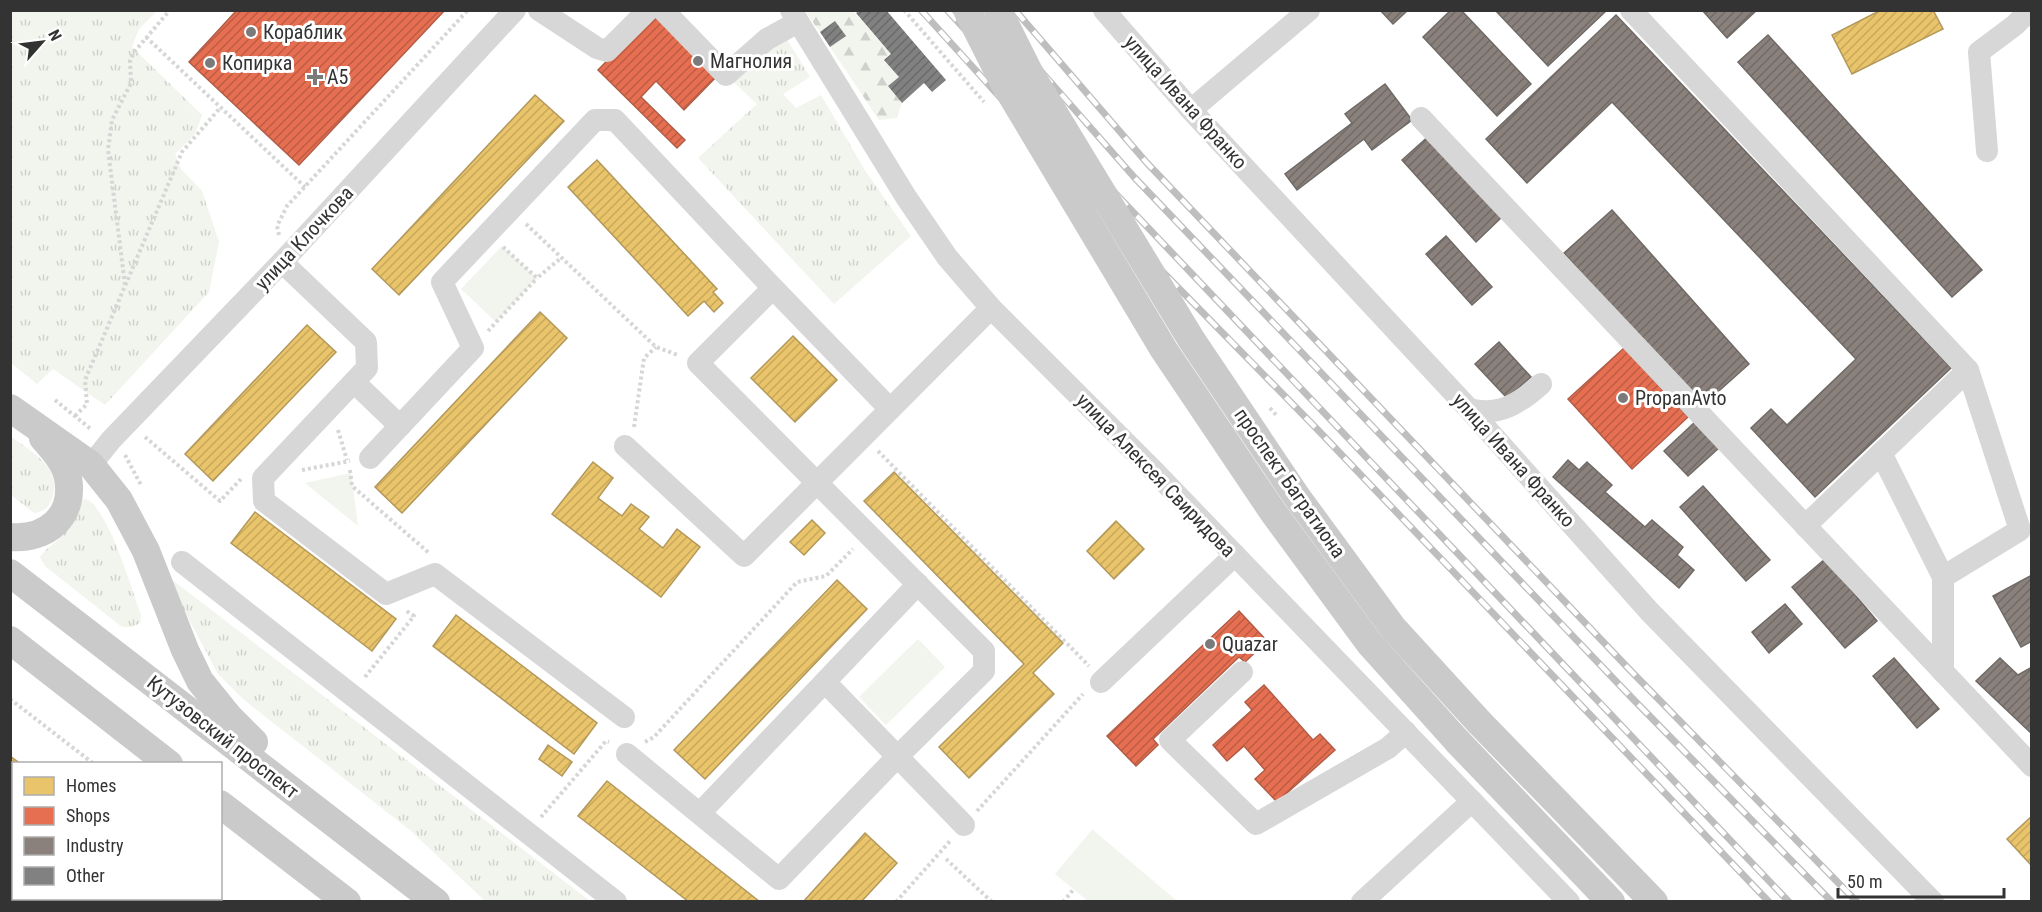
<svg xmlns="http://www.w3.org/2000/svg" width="2042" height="912" viewBox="0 0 2042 912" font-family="'Roboto Condensed',sans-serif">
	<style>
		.grass { fill: url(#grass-tufts) }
		.forest { fill: url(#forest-firs) }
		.park { fill: #f1f5ed }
		.homes { fill: url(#homes-hatch); stroke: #b2985a; stroke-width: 1.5 }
		.shops { fill: url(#shops-hatch); stroke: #b15d48; stroke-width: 1.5 }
		.industry { fill: url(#industry-hatch); stroke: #706a66; stroke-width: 1.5 }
		.building { fill: url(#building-hatch) }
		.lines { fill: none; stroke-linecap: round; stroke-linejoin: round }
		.path { stroke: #d6d6d6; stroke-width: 4; stroke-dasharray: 3 3; stroke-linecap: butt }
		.minor { stroke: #d7d7d7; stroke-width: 22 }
		.major { stroke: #cacaca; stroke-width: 28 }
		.rail-casing { stroke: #bebebe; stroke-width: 7 }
		.rail { stroke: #fff; stroke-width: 4.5; stroke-dasharray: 14; stroke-linecap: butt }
		.major-bridge { stroke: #cacaca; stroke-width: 28 }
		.poi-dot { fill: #7a7a7a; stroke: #fff; stroke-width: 2 }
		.labels { text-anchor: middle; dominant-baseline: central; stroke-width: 6; stroke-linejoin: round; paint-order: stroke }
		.poi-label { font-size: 20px; fill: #333; stroke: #fff; text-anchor: start }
		.street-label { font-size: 20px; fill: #333; stroke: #fff }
	</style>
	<defs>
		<pattern id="grass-tufts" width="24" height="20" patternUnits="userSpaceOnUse" patternTransform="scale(1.5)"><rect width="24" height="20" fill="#f1f5ed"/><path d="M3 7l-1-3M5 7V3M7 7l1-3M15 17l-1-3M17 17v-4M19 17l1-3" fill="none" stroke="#cfd2cc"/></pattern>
		<pattern id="forest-firs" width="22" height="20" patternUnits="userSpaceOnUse" patternTransform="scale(1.5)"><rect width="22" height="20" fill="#f1f5ed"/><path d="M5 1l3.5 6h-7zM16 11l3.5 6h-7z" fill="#cfd2cc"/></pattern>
		<pattern id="homes-hatch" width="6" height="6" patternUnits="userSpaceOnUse" patternTransform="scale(1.5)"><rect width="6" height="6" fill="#e9c46a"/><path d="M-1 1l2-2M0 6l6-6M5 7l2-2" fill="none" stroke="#c8a95c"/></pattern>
		<pattern id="shops-hatch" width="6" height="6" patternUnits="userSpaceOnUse" patternTransform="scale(1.5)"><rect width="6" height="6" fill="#e76f51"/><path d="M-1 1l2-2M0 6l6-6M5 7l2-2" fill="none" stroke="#bc5c44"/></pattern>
		<pattern id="industry-hatch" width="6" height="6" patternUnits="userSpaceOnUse" patternTransform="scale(1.5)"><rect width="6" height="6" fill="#8a817c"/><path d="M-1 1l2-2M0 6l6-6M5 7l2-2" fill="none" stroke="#716a66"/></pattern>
		<pattern id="building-hatch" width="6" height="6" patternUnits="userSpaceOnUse" patternTransform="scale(1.5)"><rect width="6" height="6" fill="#818181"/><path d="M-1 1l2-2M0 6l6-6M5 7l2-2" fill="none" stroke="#6a6a6a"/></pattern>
	</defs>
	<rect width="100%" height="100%" fill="#fff"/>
	<g class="grass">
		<path d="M10,11H157L139,29L132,47L202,115L195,134L175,154L181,169L202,191L219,242L209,292L105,405L53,369L37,384L11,363Z"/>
		<path d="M782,31L810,77L783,94L796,108L821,95L866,172L911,236L834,304L698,158L757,104L726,75Z"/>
		<path d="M10,436C29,450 61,467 53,495C50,507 45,511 34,513L11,495Z"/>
		<path d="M85,499C107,504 133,593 141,615L140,623L132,627H122L45,566L40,557C46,548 53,545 61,537C70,528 73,516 77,503Z"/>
		<path d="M171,579L590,901H485L411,831L243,699L218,674L185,612Z"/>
	</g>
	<path class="forest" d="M810,11H853L891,54L885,60L899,77L888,86L902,103L897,118L879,120L830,47L845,36L835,21L820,32L806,13Z"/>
	<g class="park">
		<path d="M502,246L537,278L496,322L461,289Z"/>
		<path d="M351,473L358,526L305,483Z"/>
		<path d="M918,639L945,667L886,725L859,697Z"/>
		<path d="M1092,830H1093L1177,901H1088L1055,874Z"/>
	</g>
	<g class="homes">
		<path d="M1881,10H1933L1943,29L1852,74L1832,35Z"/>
		<path d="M535,95L564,121L399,295L372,269Z"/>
		<path d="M597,160L717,289L713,292L723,303L714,312L704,301L688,316L568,187Z"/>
		<path d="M540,312L567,338L402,513L375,487Z"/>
		<path d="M307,325L336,352L213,481L185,454Z"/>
		<path d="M793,336L837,380L795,422L751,378Z"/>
		<path d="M593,462L613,478L598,498L622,516L631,504L649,517L639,529L663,548L677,529L700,547L661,597L552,514Z"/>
		<path d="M894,472L1063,643L1033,673L1054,694L969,778L939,747L1024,664L864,501Z"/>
		<path d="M255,512L396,619L372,651L231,543Z"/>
		<path d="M812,520L825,533L804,555L790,542Z"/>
		<path d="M1116,521L1144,549L1114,579L1087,551Z"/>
		<path d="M837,580L867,609L705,779L674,750Z"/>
		<path d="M456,615L597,723L574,754L433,646Z"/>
		<path d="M548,745L572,762L562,776L539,759Z"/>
		<path d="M10,756L21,764H14V827L10,825Z"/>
		<path d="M607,781L760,902H689L578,816Z"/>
		<path d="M2032,816V866L2007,839Z"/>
		<path d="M865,833L897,863L861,902H803Z"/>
		<path d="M109,898H183L180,902H111Z"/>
	</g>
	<g class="shops">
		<path d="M237,10H445L299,165L189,62Z"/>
		<path d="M656,11L719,74L684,110L656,81L641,97L685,140L677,148L598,70Z"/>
		<path d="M1624,348L1688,417L1632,469L1568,399Z"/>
		<path d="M1239,611L1267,641L1245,662L1239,657L1153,739L1158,745L1136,766L1107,736Z"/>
		<path d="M1264,685L1313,740L1320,734L1335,750L1277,802L1255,779L1265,770L1244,746L1227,761L1213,745L1252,710L1245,702Z"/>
	</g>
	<g class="industry">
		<path d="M1380,10H1408L1393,24Z"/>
		<path d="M1451,10H1461L1531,84L1497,116L1423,37Z"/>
		<path d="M1495,10H1607L1548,66Z"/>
		<path d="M1702,10H1757L1727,38Z"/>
		<path d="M1616,15L1951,368L1815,497L1751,428L1771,409L1787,425L1856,359L1612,102L1527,183L1486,139Z"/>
		<path d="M1768,35L1982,270L1952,297L1738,62Z"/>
		<path d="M1385,84L1412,120L1372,150L1364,139L1297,190L1285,174L1352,123L1345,114Z"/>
		<path d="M1431,134L1504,215L1476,242L1402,160Z"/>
		<path d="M1612,210L1749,364L1701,407L1564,253Z"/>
		<path d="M1446,236L1492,287L1472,305L1426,254Z"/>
		<path d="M1499,342L1531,377L1507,398L1475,364Z"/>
		<path d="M1696,421L1720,447L1688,476L1664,451Z"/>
		<path d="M1568,460L1579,470L1587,462L1612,485L1605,492L1645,527L1652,520L1683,547L1677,555L1694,570L1679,588L1553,477Z"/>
		<path d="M1703,486L1770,560L1746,581L1680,507Z"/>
		<path d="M1825,559L1877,621L1845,648L1792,587Z"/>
		<path d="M2032,575V641L2021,647L1993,596Z"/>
		<path d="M1785,604L1802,624L1769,653L1752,632Z"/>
		<path d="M1894,658L1939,709L1917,728L1873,676Z"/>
		<path d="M2000,658L2018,675L2032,667V734L1976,681Z"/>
	</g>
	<g class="building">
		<path d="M860,10H886L946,80L932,92L924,83L902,103L888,86L899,77L884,60L891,54L856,13Z"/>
		<path d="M835,21L846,36L830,47L820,32Z"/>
	</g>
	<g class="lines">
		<g class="path">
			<path d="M904,10L984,102"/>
			<path d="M146,37L305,187"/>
			<path d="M526,224L656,347L678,355"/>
			<path d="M279,235L277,226L287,206L468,10"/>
			<path d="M503,247L537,278L561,258"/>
			<path d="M125,285L108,150L112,120L131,83L130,60L135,51L170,10"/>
			<path d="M488,331L537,278"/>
			<path d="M55,400L92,430"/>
			<path d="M1270,408L1277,416"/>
			<path d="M75,416L87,404L85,380L182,152L220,108"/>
			<path d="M634,427L644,358L656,347"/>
			<path d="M338,430L347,460"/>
			<path d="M145,437L220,501L242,478"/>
			<path d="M878,451L1089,666"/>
			<path d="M125,455L141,485"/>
			<path d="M302,470L350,461"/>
			<path d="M350,470L352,486L429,553"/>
			<path d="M365,677L414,616L405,610"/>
			<path d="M10,699L94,764"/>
			<path d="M645,742L654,737L797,582L826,576L853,549"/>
			<path d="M977,811L1083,694"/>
			<path d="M541,817L606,741L609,742"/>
			<path d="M946,859L992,902"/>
			<path d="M209,898L210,902"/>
			<path d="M896,902L950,841"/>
			<path d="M1063,902L1073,890"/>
		</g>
		<g class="minor">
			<path d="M539,10L597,48L607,51L648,10"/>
			<path d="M663,10L726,75L767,39L798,22"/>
			<path d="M791,10L906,197L947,257L991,308L1153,470L1569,902"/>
			<path d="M1104,10L1191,110L1469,409L1649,611L1933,902"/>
			<path d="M1631,10L1968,370"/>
			<path d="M1191,110L1309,10"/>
			<path d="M1421,118L2032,766"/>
			<path d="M1987,151L1979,52L2015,25L2030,10"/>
			<path d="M282,262L366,342L367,368L263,478L264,501L386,594L435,574L624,717"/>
			<path d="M773,288L890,409"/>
			<path d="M354,382L400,426"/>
			<path d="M1469,409C1499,417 1520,403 1541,384"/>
			<path d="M625,446L744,556L991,308"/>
			<path d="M1881,453L1943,577"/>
			<path d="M370,458L473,348L442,282L595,120H615L773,288L698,363L984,651V671L897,757L779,879L627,754"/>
			<path d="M91,465L111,440L282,262L515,10"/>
			<path d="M1805,526L1968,370L2020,530L1943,577V672"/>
			<path d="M182,562L616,902"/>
			<path d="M1242,672L1170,740L1256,824L1388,748L1406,732"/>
			<path d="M825,682L964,825"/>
			<path d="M1101,682L1235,555"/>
			<path d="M700,813L918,584"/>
			<path d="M10,855L14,858"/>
			<path d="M68,898L72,902"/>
			<path d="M1362,902L1472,801"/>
		</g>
		<g class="major">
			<path d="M10,408L91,465L119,500L146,551L185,650L200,681L229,717L254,742"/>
			<path d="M10,537C47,540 75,516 68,478C65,462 53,450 43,438"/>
			<path d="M10,573L436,902"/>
			<path d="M10,640L169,764"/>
			<path d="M1479,722L1654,902"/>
			<path d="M1458,742L1611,902"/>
			<path d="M220,804L347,902"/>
		</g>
		<defs>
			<g id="rail">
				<path d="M921,10L1104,212L1317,429L1769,902"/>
				<path d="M947,10L1117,195L1789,902"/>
				<path d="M987,10L1134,177L1631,697L1832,902"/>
				<path d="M1015,10L1147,163L1629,669L1857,902"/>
			</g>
		</defs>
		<use href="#rail" class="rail-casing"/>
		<use href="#rail" class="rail"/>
		<g class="major-bridge">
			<path d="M967,10L1003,81L1164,350L1273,512L1370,644L1458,742"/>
			<path d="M998,10L1029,72L1191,339L1297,497L1393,628L1479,722"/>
		</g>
	</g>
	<g class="poi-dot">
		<circle cx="251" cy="32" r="6"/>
		<circle cx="698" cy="61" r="6"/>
		<circle cx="210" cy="63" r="6"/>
		<path d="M312 68h6v6h6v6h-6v6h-6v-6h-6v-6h6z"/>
		<circle cx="1623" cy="398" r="6"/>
		<circle cx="1210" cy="644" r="6"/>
	</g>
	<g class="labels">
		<g class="poi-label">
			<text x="263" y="32">Кораблик</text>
			<text x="710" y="61">Магнолия</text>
			<text x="222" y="63">Копирка</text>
			<text x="327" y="77">А5</text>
			<text x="1635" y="398">PropanAvto</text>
			<text x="1222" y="644">Quazar</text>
		</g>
		<g class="street-label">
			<text transform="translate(1186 102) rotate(48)">улица Ивана Франко</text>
			<text transform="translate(304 238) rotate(-47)">улица Клочкова</text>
			<text transform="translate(1514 460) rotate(48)">улица Ивана Франко</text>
			<text transform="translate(1156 475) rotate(46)">улица Алексея Свиридова</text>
			<text transform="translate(1290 483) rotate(55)">проспект Багратиона</text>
			<text transform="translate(223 737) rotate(38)">Кутузовский проспект</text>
		</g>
	</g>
	<rect width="2042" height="912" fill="none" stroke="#333333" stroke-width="24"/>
	<rect x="12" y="762" width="210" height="138" fill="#ffffff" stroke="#adadad" stroke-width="1.5"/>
	<rect x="24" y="777" width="30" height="18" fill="#e9c46a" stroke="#adadad" stroke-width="1.5"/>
	<text x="66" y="792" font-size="18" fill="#333333">Homes</text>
	<rect x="24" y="807" width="30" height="18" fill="#e76f51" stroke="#adadad" stroke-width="1.5"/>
	<text x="66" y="822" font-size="18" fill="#333333">Shops</text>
	<rect x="24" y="837" width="30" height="18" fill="#8a817c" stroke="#adadad" stroke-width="1.5"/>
	<text x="66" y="852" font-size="18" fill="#333333">Industry</text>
	<rect x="24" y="867" width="30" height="18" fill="#818181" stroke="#adadad" stroke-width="1.5"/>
	<text x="66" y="882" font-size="18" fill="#333333">Other</text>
	<g transform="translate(42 42) rotate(62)" stroke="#ffffff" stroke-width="4.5" paint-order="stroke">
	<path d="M0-4.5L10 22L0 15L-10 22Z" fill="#333333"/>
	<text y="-9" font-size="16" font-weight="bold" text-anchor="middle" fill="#333333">N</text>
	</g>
	<path d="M1838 888v9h166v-9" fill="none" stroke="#333333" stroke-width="3"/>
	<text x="1847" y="888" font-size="18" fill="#333333" stroke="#ffffff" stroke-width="4.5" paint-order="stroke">50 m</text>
</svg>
